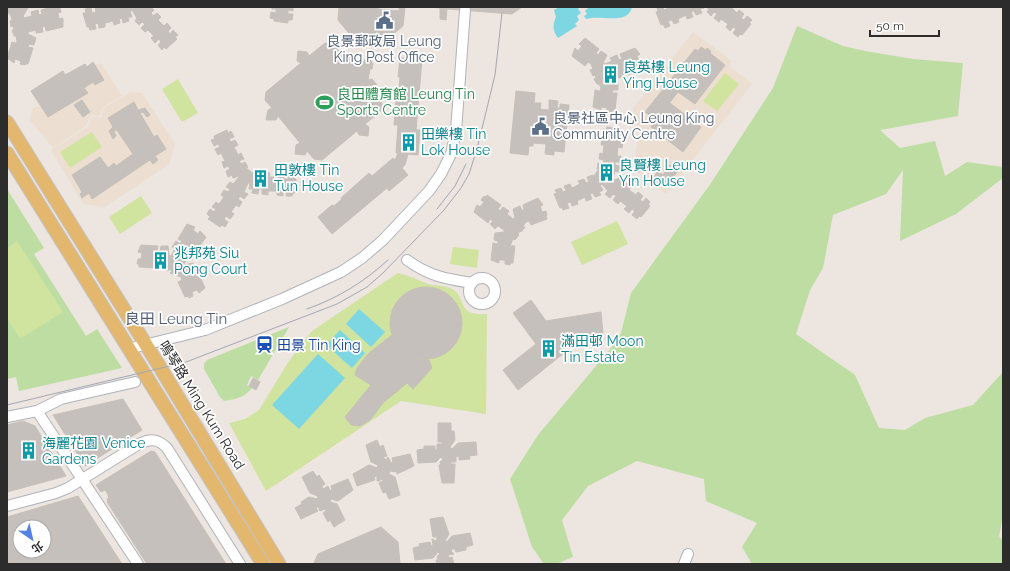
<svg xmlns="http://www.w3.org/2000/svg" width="1010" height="571" viewBox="0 0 1010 571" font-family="Raleway,'Noto Sans TC',sans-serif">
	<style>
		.education { fill: #ecdfd1 }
		.green { fill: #bedda2 }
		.pitch { fill: #d0e39f }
		.water { fill: #7dd7e3 }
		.building { fill: #c5c0bb; stroke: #c7c0b9; fill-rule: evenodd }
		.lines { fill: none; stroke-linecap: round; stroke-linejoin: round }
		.minor-casing { stroke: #b0b3bb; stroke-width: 12 }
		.major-casing { stroke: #c4c4c4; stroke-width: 15 }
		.minor { stroke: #fff; stroke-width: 10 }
		.major { stroke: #e3b76d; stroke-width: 13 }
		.tram { stroke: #a3a8b4; stroke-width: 1 }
		.labels { text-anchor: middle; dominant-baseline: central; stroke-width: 3.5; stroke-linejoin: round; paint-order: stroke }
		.service-label { font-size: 14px; fill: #4e5e75; stroke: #fff }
		.culture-label { font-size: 14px; fill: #0d838f; stroke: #fff; text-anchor: start }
		.leisure-label { font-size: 14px; fill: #27864d; stroke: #fff; text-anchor: start }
		.transit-label { font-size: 14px; fill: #164399; stroke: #fff; text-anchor: start }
		.street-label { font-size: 14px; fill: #2c2c2c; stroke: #fff }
		.neighbourhood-label { font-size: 15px; fill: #505d78; stroke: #fff }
	</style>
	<rect width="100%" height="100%" fill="#ece5e0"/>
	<g class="education">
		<path d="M693,32L732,61L729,66L752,84L666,194L638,172L635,158L639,135L633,108Z"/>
		<path d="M94,62L95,65L101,63L122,96L103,107L100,116L91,115L86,126L53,148L30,120L32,109L39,105L31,92L61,71L65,76L84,64L87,67Z"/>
		<path d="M131,92L142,93L175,144L169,164L105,207L83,204L51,150L88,127L93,116L101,118L104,108Z"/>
	</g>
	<g class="green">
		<path d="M797,26L843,46L865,51L913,59L963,63L958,116L880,130L900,148L935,141L945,176L967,162L1003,167V178L956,214L900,241L903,170L886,194L833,215L823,268L810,290L796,334L855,375L879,428L905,430L925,418L973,405L1003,372V516L999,536L1003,541V564H752L742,547L757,523L706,501L704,479L637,461L588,486L562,520L573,557L556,564H544L532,547L510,479L538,435L612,347L621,333L631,293L709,186L773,88Z"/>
		<path d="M7,189L44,248L34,254L86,336L97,329L122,368L19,391L16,377L7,379Z"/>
		<path d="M289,327L258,380L251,376L247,385L252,388C244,398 236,399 224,401L220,397L204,369V364L207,360Z"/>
	</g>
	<g class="pitch">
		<path d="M725,73L739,84L717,111L703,101Z"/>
		<path d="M178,79L198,113L182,122L162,89Z"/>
		<path d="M92,132L102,147L70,168L60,152Z"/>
		<path d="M141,196L152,213L120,234L109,217Z"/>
		<path d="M617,221L628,244L582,265L571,242Z"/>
		<path d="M17,241L63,312L20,339L7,319V248Z"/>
		<path d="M453,247L479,250L477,268L450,264Z"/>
		<path d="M398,273C408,275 418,280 428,284C435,286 445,285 452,289C467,297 456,317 487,314L486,414L401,401L266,491L229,423L245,419L259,410L289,361L312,331Z"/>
	</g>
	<g class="water">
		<path d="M559,7H580L578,9L581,13L577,16L579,20L575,24L577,26L558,38C553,31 552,25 556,17L554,10Z"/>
		<path d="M589,7H632C628,26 600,14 586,19L584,16L587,14L585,11Z"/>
		<path d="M359,309L385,332L371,347L346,324Z"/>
		<path d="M340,330L365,353L352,368L326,345Z"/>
		<path d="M318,354L345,378L299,429L272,405Z"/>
	</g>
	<g class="building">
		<path d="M7,7H27L28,8L23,16L24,18L32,16L31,12L38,10L39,15L42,14L41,10L51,7L60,8L61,12L58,13L59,19L63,18V27L46,31L45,26L42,27L43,32L36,33V30L28,32V34L36,38L34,45L29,44L28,47L33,48L28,64H25V65L20,64L21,61L15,59L14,63L7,58L12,42L16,43L17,41L16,36H14L12,30H14L13,26L11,27L10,21L12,20L11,16L9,13L7,15Z"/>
		<path d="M95,7H101V9L110,7H151L154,10L151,13L153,16L157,13L161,17L158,20L164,26L167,23L171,28L168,31L170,34L173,30L178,35L175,37L177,39L166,49L164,47L162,50L158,45L161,42L159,39L155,43L151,38L154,36L148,30L145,32L141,28L145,24L142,22L139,25L135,21L137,18L132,10L130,11L132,17H128L129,21L123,23L122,18L119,19L120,23L114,25L113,21L105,23V27L99,28L98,23L95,24L96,29L90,30L89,27H87L83,13H86L85,9L91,8L92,13L96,12Z"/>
		<path d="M272,7H293V11L288,10V14H293L292,20H288V23L274,21V19L270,18L271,12L276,13V9H272Z"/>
		<path d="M339,7H378V9L399,11V7H405L403,26L386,40L353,38L338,20Z"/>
		<path d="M428,7H522L512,14L447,9L446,20L440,19V8Z"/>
		<path d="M663,7L664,10L667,9V7L704,8L700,9L702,13L696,15L694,11L691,12L693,17L687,19L686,15L678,19L679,22L674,24L672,20L668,21L670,26L665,28L663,24L661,25L656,12L658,11L657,8Z"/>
		<path d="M706,7H731L737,13L739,10L744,14L741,18L744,20L747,16L752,20L749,23L751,24L742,35L740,34L738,37L733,33L736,29L733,27L730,31L726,27L728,24L721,19L719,22L714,18L717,14L714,12L711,16L707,12L709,9Z"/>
		<path d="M585,38L599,49L596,53L598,55L601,51L607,55L603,63L605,64L612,61L610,58L617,55L619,60L622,59L620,54L635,48L640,54L637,56L639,61L643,60L645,65H643L644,68L628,75L626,70L623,71L625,76L619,78L617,75L610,78V80L618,83V90H613L612,93H617L615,110H612V112L607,111V108L601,107V110L593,107L595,90L600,91L601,88L599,84H597L594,79L596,78L595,75L593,76L590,70L593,69L591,64L588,62L585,66L572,56L575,48L578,51L582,46L579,44Z"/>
		<path d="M325,43L333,44L348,61H349L346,56L350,53L355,59L353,61L364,62V60H370L373,64L372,69H370L368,80L372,79L377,85L374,88L368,84V85L382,103L381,111L365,124L369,127L368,136L359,135L357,131L322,160L314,159L307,151L305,155L295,154L296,145L300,143L278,116L276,120H266L268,110L272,108L265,100L266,92L301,63L297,61L298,51L307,52L309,56Z"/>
		<path d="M701,47L706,50L707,48L711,51L710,53L725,65L695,104L678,92L656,120L645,112L695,49L698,51Z"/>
		<path d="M400,58L422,59L416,130H420L418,155L408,154L405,165L402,168L408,175L389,191L387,188L332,234L318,217L332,205L334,206L342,199L341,198L369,173L372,176L393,158L395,160L398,153H396L398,125H394L397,87L399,88L400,77H398Z"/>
		<path d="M93,62L104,80L95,85L93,82L84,88L88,93L48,117L31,91L63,71L65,75L85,64L87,67Z"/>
		<path d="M516,91L535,93L534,103H541L540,109L549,110V100L558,101L557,108H560V104L569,105L564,152L554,151V155L545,154L546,144L533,143V146H529L528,155L510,153Z"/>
		<path d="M82,100L90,112L83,117L74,105Z"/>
		<path d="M134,102L138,110L145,108L150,115L147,117L143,112L140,113L154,137L157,135L166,149L155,156L158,160L153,164L150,160L92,199L89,193L82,198L80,194L82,192L72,175L100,157L108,168L114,163L116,166L133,154L116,129L114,132L116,136L113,139L109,131L113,127L108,118Z"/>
		<path d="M670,103L701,127L683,152L651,127Z"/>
		<path d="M607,127L621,129V132H624V138H619L618,141L623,142L622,148L618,147L617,156H621L620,162H615V165L620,166L619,172L615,171L614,175L609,174L608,176L616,180L619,177L624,181L621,185L623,187L626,183L631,187L629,190L636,195L638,192L643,196L640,200L643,202L646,198L650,202L648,205L650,206L641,217L639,216L637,219L632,215L635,211L632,209L629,213L624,209L627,206L620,201L618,204L613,200L616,196L613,194L610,198L605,194L608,191L602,184L600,185L603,190L599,192L601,195L595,197L593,193L590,194L592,199L586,201L585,197L577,201L578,204L572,206L571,202L567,203L569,208L563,210L562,207L560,208L554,194L557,193L555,190L561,188L563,192L566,191L564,186L570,184L572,188L580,184L578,181L584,179L586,183L589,182L587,177L593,175V177L599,169H597L598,163L603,164L604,160L599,159L600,153L603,154L604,145H601L602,139H606L607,136L602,135L603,129L606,130Z"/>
		<path d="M227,130L228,133L231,131L234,137L229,139L231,142L235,140L238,145L234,147L238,155L241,153L244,159L239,161L241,164L245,162L248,167L246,168L254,174V172H260V177H263L264,173H270L269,177H278V174H284V179H288V174L294,175V178L296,179L295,193H293L292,196H286L287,191H283V196L277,195V191H268V195L262,194V189H259L258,194L252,193L253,189H249L250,183H248L244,192L248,194L244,199L240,196L238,199L242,202L239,207L236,205L231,212L234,214L230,219L226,216L224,219L228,222L225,227L222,225L220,227L208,219L210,217L207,214L210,209L214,212L216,209L212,207L216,202L219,204L224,197L221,195L224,190L228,192L230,189L226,187L230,182L233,184L239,177V176L233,178L232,175L228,177L226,171L230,169L228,166L224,168L222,162L225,161L221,153L218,155L215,149L220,147L218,144L214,146L211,140L215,139L214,136Z"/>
		<path d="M643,157L646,170L638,172L635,158Z"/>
		<path d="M670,165L678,171L666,186L654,177L658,171L663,175Z"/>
		<path d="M487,195L501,205L498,209L500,211L503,207L509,211L507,214L513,219L515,218L513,209L520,206L522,211L524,209L523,205L538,198L543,205L540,206L542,212L546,211L547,215L546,216L547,219L531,225L529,221L526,222L523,226L525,227L521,232L520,231L518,234L519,235L515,240L513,239L510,246H515L513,263H510V265L505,264V260H499V263L491,260L493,243L498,244V241L494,240L495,233L504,232V230L498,226L495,229L490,224L493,221L490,219L488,223L474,212L477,205L480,207L484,202L481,200L484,196L486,197Z"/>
		<path d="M187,224L195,227L193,230L198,234L200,231L206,237L196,251L192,248L191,251L195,253L191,259L188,257L184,264V265L193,263L196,270L192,272L193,275L198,272L205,288L199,293L197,290L192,292L193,296L189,298L188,296L185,297L178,282L182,280L181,277L170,273L172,271L169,269L168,271L162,268L164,266L157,263L156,268L139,267V264H137L138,259H141L142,253L138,252L141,245L158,246L157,251H160L161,246H168L169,255L171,256L175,249L172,247L176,241L180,244L182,241L178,239Z"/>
		<circle cx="426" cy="323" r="36"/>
		<path d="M531,300L546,321L601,312L603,333L569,339L564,353L518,390L503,370L536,344L513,313Z"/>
		<path d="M392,335L397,345L406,354L417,359L429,360L432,368L413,389L407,383L383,403L370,420L360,426L351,425L345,417L371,385L355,375L357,368L369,353Z"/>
		<path d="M253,378L260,382L256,390L249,386Z"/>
		<path d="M123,399L142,430L85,466L53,415Z"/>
		<path d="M100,419L103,424L101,425L105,428L120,419L124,424L121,425L122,428L126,425L130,432L116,444L112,438L108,441H111L110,448L89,443V445L83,444V442L73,447L70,442L78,436L75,432Z"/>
		<path d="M23,421L35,426L66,476L7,492V425Z"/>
		<path d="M438,423H451V431H454L455,440L450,447L452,449L458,443L476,442L477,455L469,456L470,459L459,460V456L456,457V462H451V464H455L454,483H442L439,465H441L440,462L443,459L441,457L436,462L418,463L417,450L424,449V446H435V450H437V444H442V442H438Z"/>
		<path d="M377,440L380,447L383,445L387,456L383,457L386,460L388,457L391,463L393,462L392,458L410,454L414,466L397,474V472L390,471L389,474L395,477L400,495L389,499L386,492L383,493L379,483L383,481V480L381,479L380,481H377V476L374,477L375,480L357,486L353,474L369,465L377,468L378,465L371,462L366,445Z"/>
		<path d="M32,447L34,455L42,452V455L45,454L46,458L36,461V464L47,462L48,466H46V469L38,471L40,479L34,481L31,472L29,473L31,481L25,483L23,475L15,477L14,475H11L10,471L21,469L20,466L9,468L8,464H11L10,461L18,459L16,451L23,449L25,457H27L25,448Z"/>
		<path d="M151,451L155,452L226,564H147L107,502L111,499L105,490L101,492L96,485Z"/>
		<path d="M313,471L317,477L319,475L325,484L322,486L323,489L328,486L330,491L332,490L331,486L348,479L353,490L338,501L331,499L330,502L337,504L345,520L334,527L330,520L328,522L323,513L326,511L325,509L320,511L318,506L316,508L318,511L301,519L295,508L302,504L301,502L309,497L317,499L318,496L310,493L302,477Z"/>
		<path d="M124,475L128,482L135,477L137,480L139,478L141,482L132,488L134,490L143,484L145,488L143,489L145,492L137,496L142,503L136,507L132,500L130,501L134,508L129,512L124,505L117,509L116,507L113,509L111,505L120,499L119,497L109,503L107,499L109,498L108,495L115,491L110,484L116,480L121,487L123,486L118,479Z"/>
		<path d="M78,496L122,564H7V517ZM20,527H44V551H20Z"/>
		<path d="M443,517L449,534L445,541L447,542L452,536L470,533L473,545L466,547V550L456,552L455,549H452L451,551L454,554L448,555L449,558L452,557L454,564H437L436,560H438L437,557L440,553L438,552L433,558L415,560L413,548L420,546L419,544L430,542L431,546L433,545L432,539L436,541L437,539V537H433L430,519Z"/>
		<path d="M381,527L398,542L400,564L314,563L318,554Z"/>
	</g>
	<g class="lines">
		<defs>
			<g id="minor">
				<path d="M407,260C429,276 446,279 472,283"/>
				<circle cx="482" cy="291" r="13"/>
				<path d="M128,349L205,330L282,299L341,272L362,258L383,240L429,191L441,174L451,154L456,131L465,10"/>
				<path d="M37,411L138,564"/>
				<path d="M7,417L37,411L61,399L135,382"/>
				<path d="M7,506L56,493L68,488L139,444C151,438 158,439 167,448L240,564"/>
				<path d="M684,564L688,554"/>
			</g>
			<g id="major">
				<path d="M7,122L158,364L279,564"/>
				<path d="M7,153L263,564"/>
			</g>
		</defs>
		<use href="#minor" class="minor-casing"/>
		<use href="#major" class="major-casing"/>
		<use href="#minor" class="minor"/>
		<use href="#major" class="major"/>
		<g class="tram">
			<path d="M437,209L455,186L466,164"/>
			<path d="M307,309C338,298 364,282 388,260"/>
			<path d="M7,405L186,362L337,304L367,287L383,273L444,210L461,188L469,174L477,149L495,75L502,13"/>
		</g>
	</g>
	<defs>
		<symbol id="civic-bare" viewBox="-9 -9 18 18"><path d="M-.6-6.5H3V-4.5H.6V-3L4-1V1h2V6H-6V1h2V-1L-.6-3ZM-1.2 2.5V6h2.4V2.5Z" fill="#5c6f8a" stroke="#fff" stroke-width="2.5" paint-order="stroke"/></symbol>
		<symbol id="building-bare" viewBox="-9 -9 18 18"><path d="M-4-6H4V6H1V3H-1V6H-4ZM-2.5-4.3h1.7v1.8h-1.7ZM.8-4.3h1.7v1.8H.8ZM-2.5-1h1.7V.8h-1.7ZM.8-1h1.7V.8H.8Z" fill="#0f9aa8" stroke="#fff" stroke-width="2.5" paint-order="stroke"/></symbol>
		<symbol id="stadium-bare" viewBox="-9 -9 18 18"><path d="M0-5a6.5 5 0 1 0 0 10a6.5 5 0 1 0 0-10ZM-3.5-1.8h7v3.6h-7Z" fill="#2e9e5b" stroke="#fff" stroke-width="2.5" paint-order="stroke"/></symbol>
		<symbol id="station-bare" viewBox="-9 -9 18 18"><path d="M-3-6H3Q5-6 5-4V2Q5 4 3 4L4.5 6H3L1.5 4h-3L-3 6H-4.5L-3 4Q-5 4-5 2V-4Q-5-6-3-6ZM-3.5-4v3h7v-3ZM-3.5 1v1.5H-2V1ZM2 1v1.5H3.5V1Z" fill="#1a4fb4" stroke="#fff" stroke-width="2.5" paint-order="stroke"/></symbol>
	</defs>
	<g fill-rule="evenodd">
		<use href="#civic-bare" x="372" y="8" width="25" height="25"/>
		<use href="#building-bare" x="598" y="62" width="25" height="25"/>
		<use href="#stadium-bare" x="312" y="90" width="25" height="25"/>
		<use href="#civic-bare" x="528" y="114" width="25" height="25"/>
		<use href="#building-bare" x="396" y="130" width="25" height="25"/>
		<use href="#building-bare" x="594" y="160" width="25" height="25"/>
		<use href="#building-bare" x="248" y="166" width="25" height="25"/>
		<use href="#building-bare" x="148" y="248" width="25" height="25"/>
		<use href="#station-bare" x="252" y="332" width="25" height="25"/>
		<use href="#building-bare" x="536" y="336" width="25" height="25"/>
		<use href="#building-bare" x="16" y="438" width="25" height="25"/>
	</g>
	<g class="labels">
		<g class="service-label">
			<text x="384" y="41">良景郵政局 Leung<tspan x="384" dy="16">King Post Office</tspan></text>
			<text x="553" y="118" text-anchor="start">良景社區中心 Leung King<tspan x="553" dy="16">Community Centre</tspan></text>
		</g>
		<g class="culture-label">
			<text x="623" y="67">良英樓 Leung<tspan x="623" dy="16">Ying House</tspan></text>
			<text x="421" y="134">田樂樓 Tin<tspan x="421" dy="16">Lok House</tspan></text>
			<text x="619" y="165">良賢樓 Leung<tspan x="619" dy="16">Yin House</tspan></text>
			<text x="274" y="170">田敦樓 Tin<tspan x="274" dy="16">Tun House</tspan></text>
			<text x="174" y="253">兆邦苑 Siu<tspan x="174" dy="16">Pong Court</tspan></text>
			<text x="561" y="341">滿田邨 Moon<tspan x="561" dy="16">Tin Estate</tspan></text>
			<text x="42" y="443">海麗花園 Venice<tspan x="42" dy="16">Gardens</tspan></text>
		</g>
		<g class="leisure-label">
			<text x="337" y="94">良田體育館 Leung Tin<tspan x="337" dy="16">Sports Centre</tspan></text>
		</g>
		<g class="transit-label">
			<text x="277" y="345">田景 Tin King</text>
		</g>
		<g class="street-label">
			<text transform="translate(202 405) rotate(58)">鳴琴路 Ming Kum Road</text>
		</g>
		<g class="neighbourhood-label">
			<text x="176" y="319">良田 Leung Tin</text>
		</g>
	</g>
	<rect width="1010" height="571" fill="none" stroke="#2c2c2c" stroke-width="16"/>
	<g transform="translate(32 539) rotate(146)"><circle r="19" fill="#ffffff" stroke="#ababab"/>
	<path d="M0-3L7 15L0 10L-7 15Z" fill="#5082e8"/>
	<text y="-6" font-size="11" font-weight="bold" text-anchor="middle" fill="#2c2c2c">北</text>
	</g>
	<path d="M870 30v6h69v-6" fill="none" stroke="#2c2c2c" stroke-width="2"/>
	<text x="876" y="30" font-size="12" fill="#2c2c2c" stroke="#ffffff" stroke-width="3" paint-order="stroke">50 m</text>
</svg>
